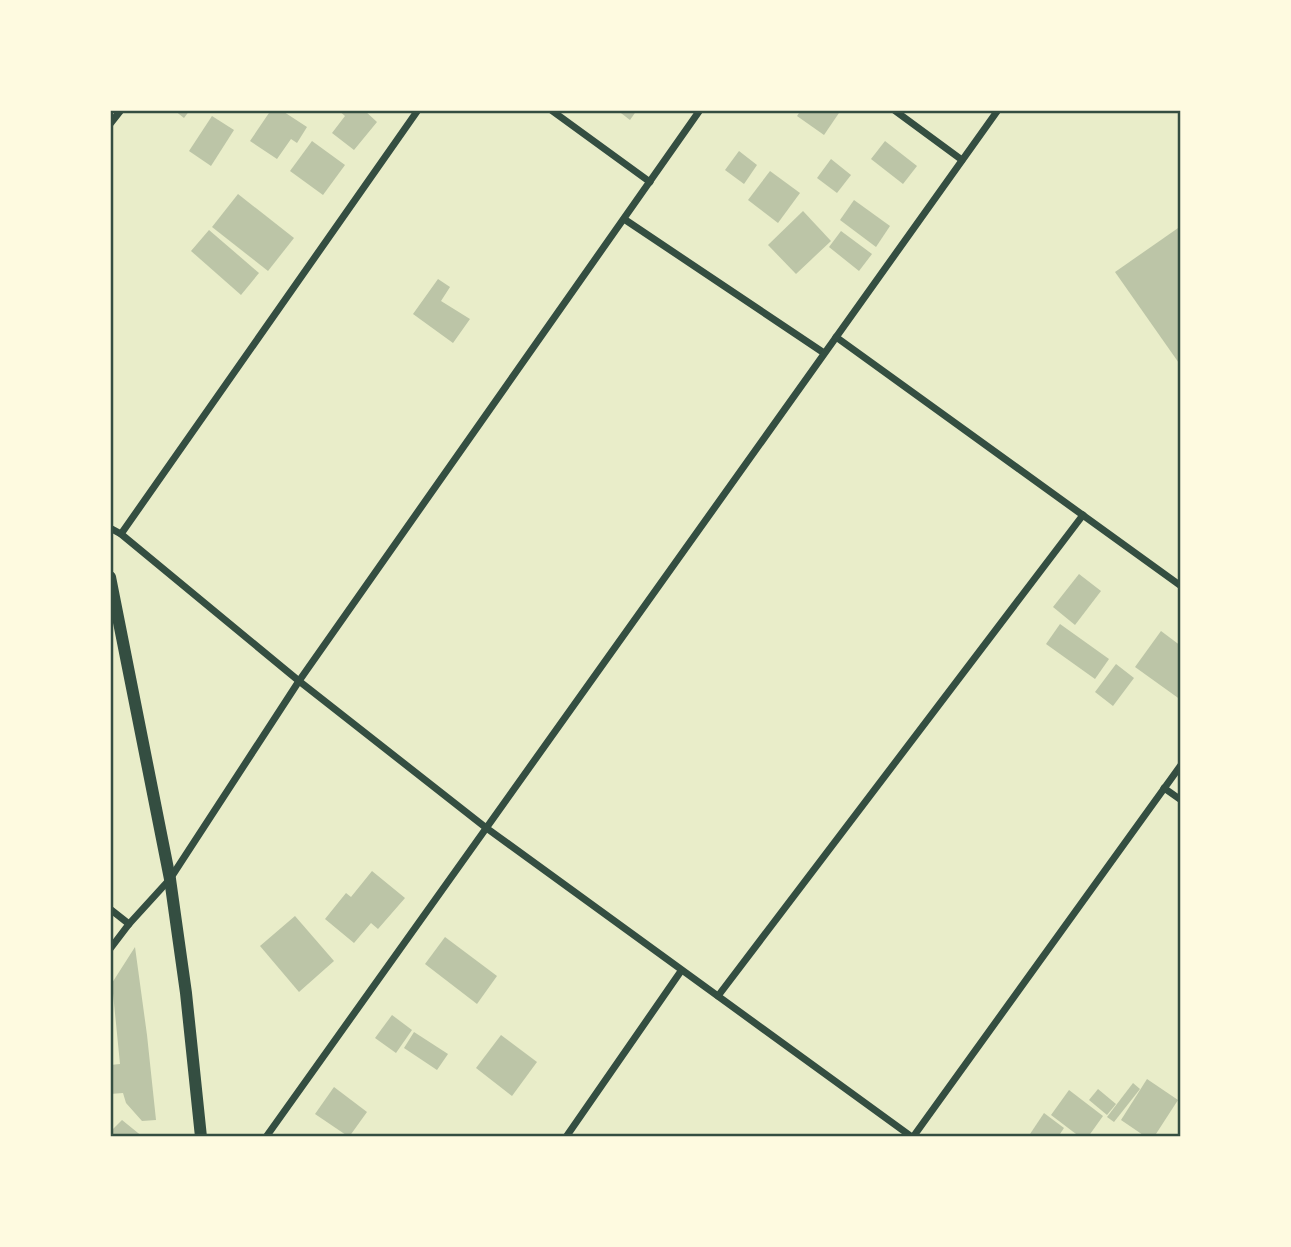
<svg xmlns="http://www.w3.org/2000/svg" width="1291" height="1247" viewBox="0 0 1291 1247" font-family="Lora,serif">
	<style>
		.building { fill: #bcc5a7 }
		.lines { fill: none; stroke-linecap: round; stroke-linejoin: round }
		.minor { stroke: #344e41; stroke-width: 7 }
		.tertiary { stroke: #344e41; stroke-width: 12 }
		.neatline { fill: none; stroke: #344e41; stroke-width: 2.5 }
	</style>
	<rect width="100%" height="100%" fill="#e9edc9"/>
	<g class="building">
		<path d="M174,110H190L184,118Z"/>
		<path d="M271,110H281L307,127L297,143L291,139L277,159L250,141Z"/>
		<path d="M338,110H364L377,122L354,150L332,133L345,116Z"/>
		<path d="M617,110H637L630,120Z"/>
		<path d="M801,110H841L824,135L797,116Z"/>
		<path d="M212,116L234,130L211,166L189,151Z"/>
		<path d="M312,141L345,165L323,195L290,171Z"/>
		<path d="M885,141L917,166L903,184L871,159Z"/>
		<path d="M739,151L757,165L744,184L725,170Z"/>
		<path d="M831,159L851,175L837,193L817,178Z"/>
		<path d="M770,171L800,193L778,223L748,200Z"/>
		<path d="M238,194L294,238L268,271L212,227Z"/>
		<path d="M854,200L890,226L876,247L840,220Z"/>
		<path d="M803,211L831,241L796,274L768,245Z"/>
		<path d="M1181,226V366L1115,272Z"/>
		<path d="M209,230L259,273L241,295L191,251Z"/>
		<path d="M841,231L872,254L859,271L829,247Z"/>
		<path d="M438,279L450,287L441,301L470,319L453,343L413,314Z"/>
		<path d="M1079,574L1101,591L1075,625L1053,607Z"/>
		<path d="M1060,624L1109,659L1095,679L1046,644Z"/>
		<path d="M1161,631L1181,646V700L1135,667Z"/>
		<path d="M1116,664L1134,678L1113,706L1095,692Z"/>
		<path d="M372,871L405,898L378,929L371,923L354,943L325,919L346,893L351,897Z"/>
		<path d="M295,916L334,961L299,992L260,946Z"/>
		<path d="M445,937L497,976L477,1004L425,964Z"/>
		<path d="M135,947L147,1035L156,1120L142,1121L126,1103L123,1093L110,1094V1065L120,1064L112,983Z"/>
		<path d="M392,1015L412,1030L396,1053L375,1038Z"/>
		<path d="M414,1032L448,1054L437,1070L404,1048Z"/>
		<path d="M501,1035L537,1062L512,1096L476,1068Z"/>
		<path d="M1147,1079L1178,1100L1154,1137H1146L1121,1120Z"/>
		<path d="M1133,1083L1140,1089L1114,1122L1107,1117Z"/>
		<path d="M334,1087L367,1112L349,1137L315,1114Z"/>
		<path d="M1098,1089L1116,1104L1107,1115L1089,1100Z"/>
		<path d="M1069,1090L1103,1116L1088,1137H1080L1051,1115Z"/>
		<path d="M1044,1113L1064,1128L1058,1137H1028Z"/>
		<path d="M122,1120L143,1137H110V1132Z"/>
	</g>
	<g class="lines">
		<g class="minor">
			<path d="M551,110L650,182"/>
			<path d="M894,110L962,160"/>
			<path d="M110,124L121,110"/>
			<path d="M624,219L824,353"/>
			<path d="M836,337L1181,586"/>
			<path d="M110,528L121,534L299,681L485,827L912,1137"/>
			<path d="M121,534L418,110"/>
			<path d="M1164,788L1181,800"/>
			<path d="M110,909L129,924"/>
			<path d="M110,949L129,924L170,879L299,681L700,110"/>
			<path d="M718,996L1083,515"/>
			<path d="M266,1137L998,110"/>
			<path d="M566,1137L681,971"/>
			<path d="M913,1137L1181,765"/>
		</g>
		<path class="tertiary" d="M110,577L170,879L186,993L201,1137"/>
	</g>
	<rect width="1291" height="1247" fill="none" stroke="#fefae0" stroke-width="224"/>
	<rect x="112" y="112" width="1067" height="1023" class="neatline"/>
</svg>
